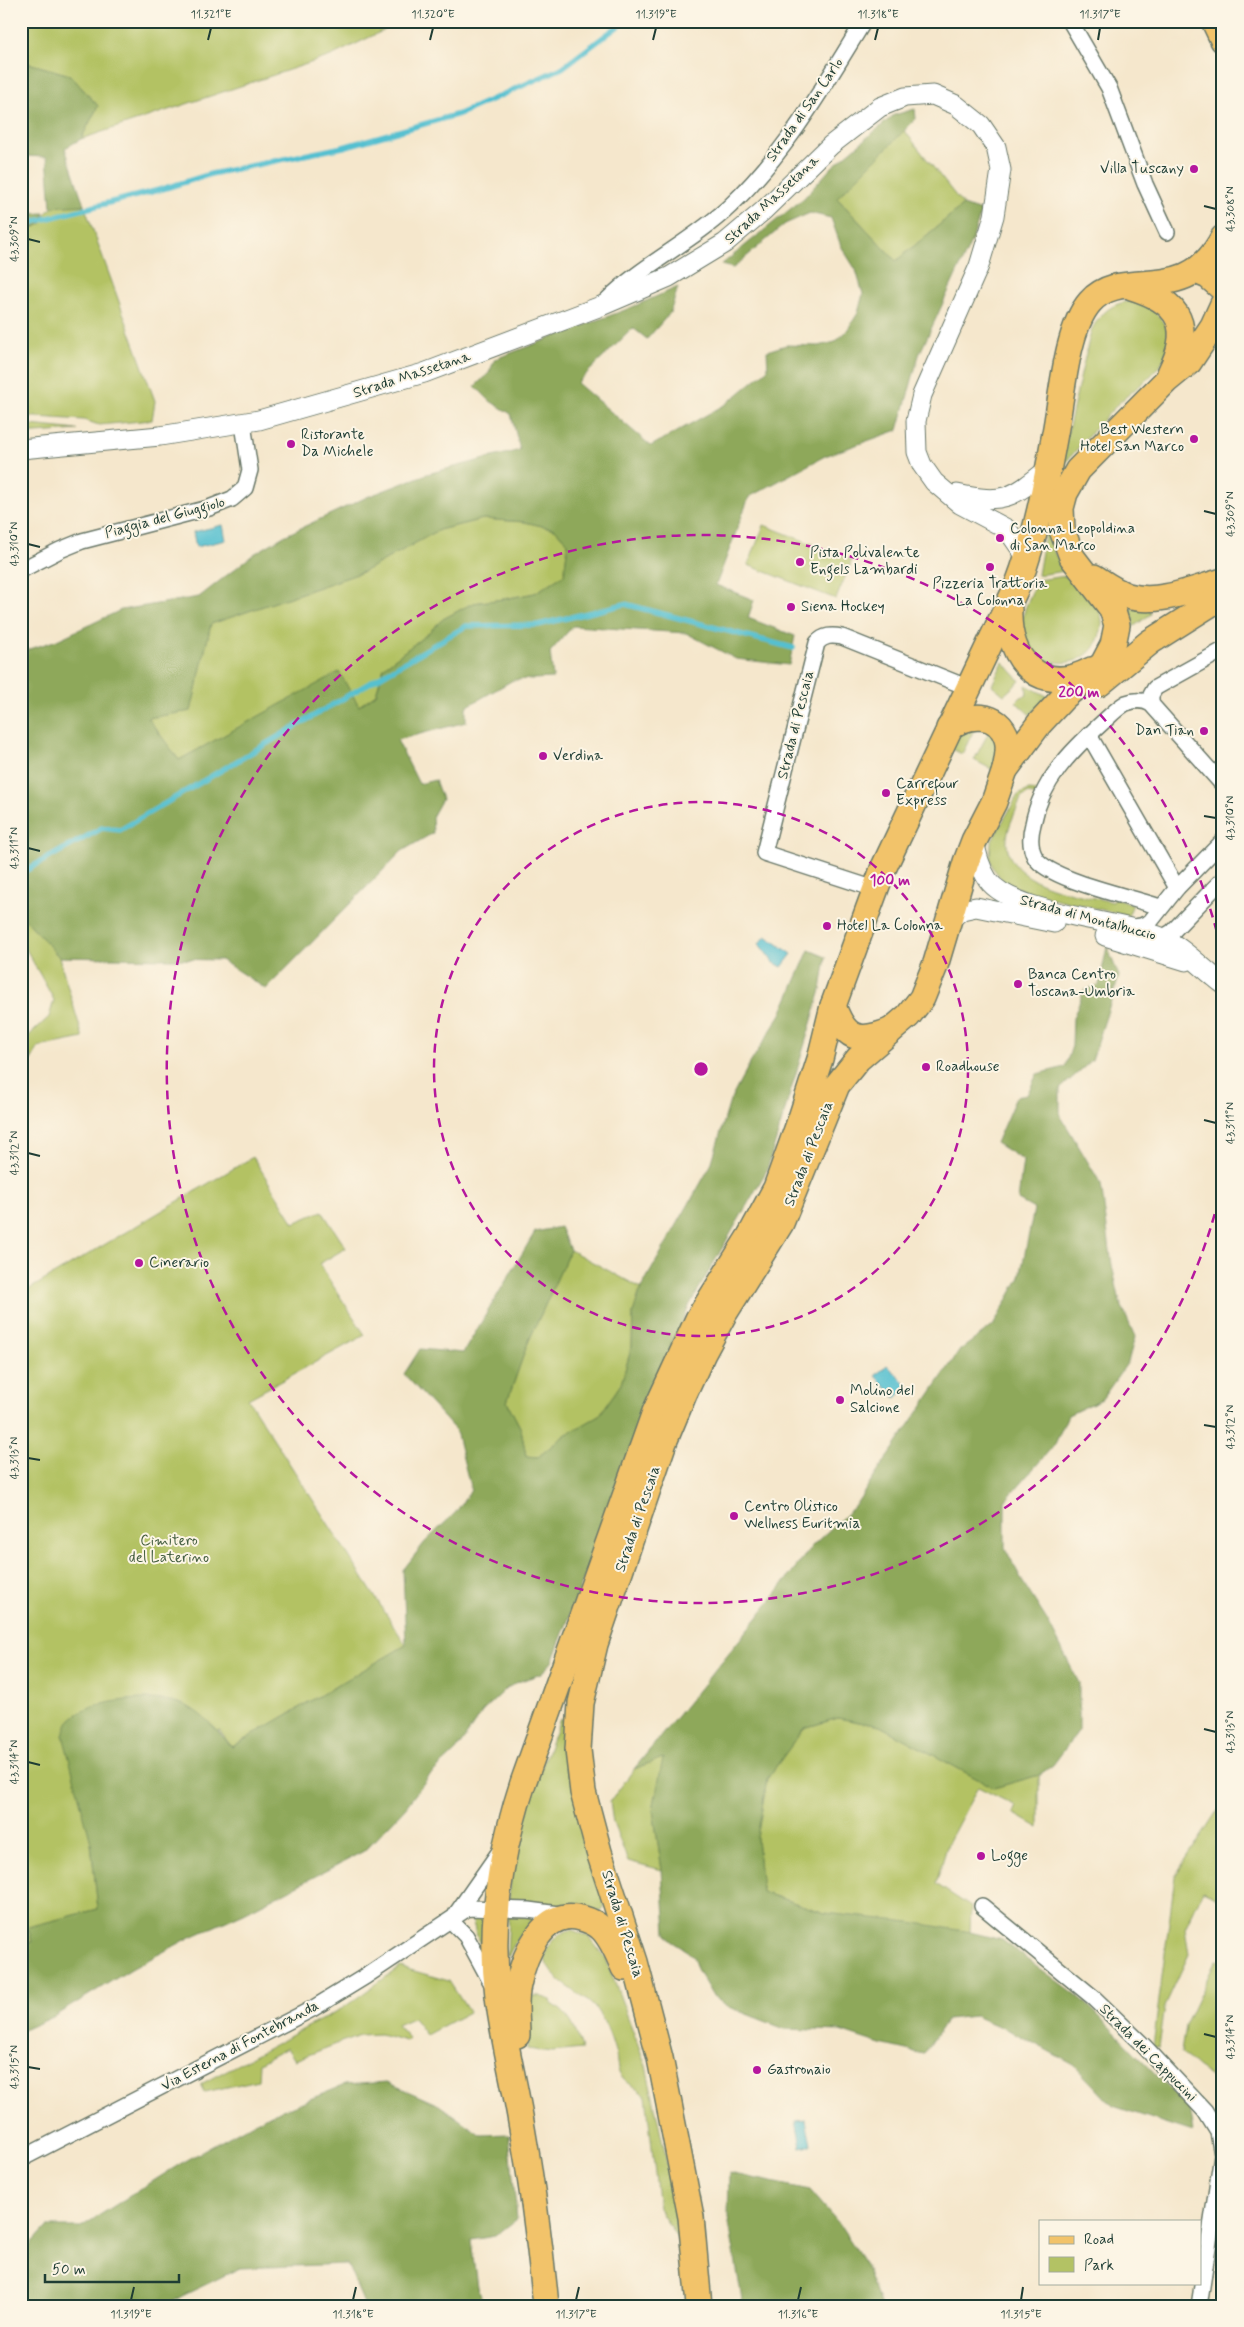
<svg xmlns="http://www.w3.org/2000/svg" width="1244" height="2327" viewBox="0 0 1244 2327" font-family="Mynerve,sans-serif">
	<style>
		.green { fill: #b3c264; stroke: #69804c }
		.forest { fill: #8ea85a; stroke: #567247; fill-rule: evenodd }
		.water { fill: #55c0d0; stroke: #3a7e82 }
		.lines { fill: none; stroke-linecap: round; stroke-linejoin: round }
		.stream { stroke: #55c0d0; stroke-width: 5.5 }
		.minor-casing { stroke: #6a7869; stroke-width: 18 }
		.tertiary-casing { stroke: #6a7869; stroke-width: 21 }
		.primary-casing { stroke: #6a7869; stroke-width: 28 }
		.minor { stroke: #fff; stroke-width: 15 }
		.tertiary { stroke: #fff; stroke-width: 19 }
		.primary { stroke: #f2c36a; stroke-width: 25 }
		.ticks { fill: none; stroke: #1f3d34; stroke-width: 2 }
		.ring { fill: none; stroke: #b5179e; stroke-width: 2.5; stroke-dasharray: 9 6 }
		.poi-dot { fill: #b5179e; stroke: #fcf5e5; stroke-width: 2 }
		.labels { text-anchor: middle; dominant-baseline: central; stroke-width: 4; stroke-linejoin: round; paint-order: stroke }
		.street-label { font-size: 15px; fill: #1f3d34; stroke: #fcf5e5 }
		.poi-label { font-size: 15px; fill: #1f3d34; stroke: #fcf5e5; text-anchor: start }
		.park-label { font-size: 15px; fill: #445e40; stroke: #fcf5e5 }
		.centre { fill: #b5179e; stroke: #fcf5e5; stroke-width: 2.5 }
		.ring-label { font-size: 15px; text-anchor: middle; font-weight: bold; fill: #b5179e; stroke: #fcf5e5; stroke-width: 4; stroke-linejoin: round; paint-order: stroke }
		.neatline { fill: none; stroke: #1f3d34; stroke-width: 2 }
		.ticks-label { font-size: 12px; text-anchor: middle; fill: #1f3d34 }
	</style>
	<rect width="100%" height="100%" fill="#fcf5e5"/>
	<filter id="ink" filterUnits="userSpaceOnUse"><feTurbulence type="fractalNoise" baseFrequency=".02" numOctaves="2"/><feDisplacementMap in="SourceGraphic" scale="10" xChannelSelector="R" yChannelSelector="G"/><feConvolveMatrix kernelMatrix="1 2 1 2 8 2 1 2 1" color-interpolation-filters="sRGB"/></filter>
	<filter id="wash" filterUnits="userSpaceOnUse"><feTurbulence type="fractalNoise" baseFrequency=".0096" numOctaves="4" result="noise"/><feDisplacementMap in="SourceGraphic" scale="20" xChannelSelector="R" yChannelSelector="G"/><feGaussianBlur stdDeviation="1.12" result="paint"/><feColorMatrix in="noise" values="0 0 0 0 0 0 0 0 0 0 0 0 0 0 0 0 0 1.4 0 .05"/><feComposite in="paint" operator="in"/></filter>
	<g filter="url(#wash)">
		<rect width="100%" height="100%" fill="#f5e7cc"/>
		<g class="green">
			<path d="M21,21H403L331,56L81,139L98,106L70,75L21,61Z"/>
			<path d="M904,130L963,205L896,261L837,198Z"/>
			<path d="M84,205L155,401L152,420L99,425L84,420L21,416V233L41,224C47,201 64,206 84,205Z"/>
			<path d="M1133,301C1161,307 1178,336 1162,362C1152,378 1134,389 1120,402C1099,423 1079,447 1059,470L1091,331C1100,313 1113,302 1133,301Z"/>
			<path d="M21,424L78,430L21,434Z"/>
			<path d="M483,519L525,522L555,529L568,543L564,575L535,593L504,599L473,603L443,619L426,635L384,667L376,694L359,706L339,673L179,760L147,718L191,711L211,624L363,572L439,530Z"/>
			<path d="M764,525L852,560L836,599L748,565Z"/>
			<path d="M1046,528H1048L1054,552L1065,571L1038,575Z"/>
			<path d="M1066,576C1077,587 1096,602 1101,615C1103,622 1102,628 1100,634C1088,677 1024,669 1022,627C1021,612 1032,594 1037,580Z"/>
			<path d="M1149,608L1151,614L1133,627V618L1129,609Z"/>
			<path d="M1003,662L1020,681L1004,695L992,685Z"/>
			<path d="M1026,685L1047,696L1030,715L1016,702L1021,697L1027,695Z"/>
			<path d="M977,724L962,754L948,747L958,729Z"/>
			<path d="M991,728L1000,743L993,770L974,760Z"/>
			<path d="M1029,790L1036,791L1035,796L1029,793L1021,798C1017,810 1008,825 1007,838C1003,886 1080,894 1113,902L1115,898L1133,904L1128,916L1027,892L1003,881L993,868L990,858L991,842L1018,795Z"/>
			<path d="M21,914L59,957L83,1038L39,1047L21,1076V1043L49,1017L54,1000L21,940Z"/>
			<path d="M253,1157L294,1223L322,1211L346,1248L319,1264L365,1335L248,1399L406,1645L232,1747L219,1730L91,1843L98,1909L29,1927L32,1942L21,1945V1294Z"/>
			<path d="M570,1250L641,1288L633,1313L632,1346L621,1384L599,1416L565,1435L538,1457L526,1456L521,1429L507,1402L527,1345Z"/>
			<path d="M838,1718L880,1726L994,1788L1039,1775V1828L1013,1813L1016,1806L978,1787L948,1843L936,1884L971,1907L970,1932L825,1913L762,1892L757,1838L767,1779L804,1728Z"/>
			<path d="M560,1719L564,1720L568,1728L605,1907L601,1912L565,1905L514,1902L509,1898L511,1875L532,1793Z"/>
			<path d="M664,1757L653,1810L662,1870L628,1861L613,1823L610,1802L634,1769Z"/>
			<path d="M1223,1802V1901L1203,1891L1185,1929L1189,1954L1165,2006L1159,2047L1153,2046L1175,1876Z"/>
			<path d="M484,1915L483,1944L482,1946L478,1940L471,1916Z"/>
			<path d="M509,1916L537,1918V1920L518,1937L508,1957L507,1956Z"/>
			<path d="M572,1930L588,1936L606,1959L646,2066L665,2152L680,2243L659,2208L646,2096C639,2090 625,2082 620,2074C617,2069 617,2060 616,2055C612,2040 607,2025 598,2012C585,1991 529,1974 550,1944C556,1936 563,1931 572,1930Z"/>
			<path d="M1216,1960L1223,1962V2085L1197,2067L1181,2052L1185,2026Z"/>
			<path d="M400,1967L449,1981L469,2012L426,2035L413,2018L397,2025L409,2038L406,2041L380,2034L360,2035L295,2060L287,2048L259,2063L258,2080L205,2092L201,2084L343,2008Z"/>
			<path d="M528,1996H539L551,2000L552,2004C570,2014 576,2030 582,2049L552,2052L527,2049Z"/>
		</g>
		<g class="forest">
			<path d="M21,61L70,75L98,106L81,139L65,148L84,205L51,207L47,157L21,156Z"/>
			<path d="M915,109L916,119L837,198L896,261L963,205L981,211L973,238L919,355L898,430L825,456L749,497L716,585L754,600L748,618L795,636L789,665L736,659L686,633L573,626L550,652L553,678L513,680L466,707V722L397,740L419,784L435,780L442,799L432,817L433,833L402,851L266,989L221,960L59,957L21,914V652L57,640L121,610L199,597L254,554L284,536L367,497L427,474L520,450L511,414L490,401L475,386L489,373L495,359L630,308L678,287L670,313L647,339L633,328L577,383L651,446L726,404L768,369L767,351L786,345L819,346L835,342L846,332L858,313L863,294L856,270L841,246L831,218L810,213L785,224L733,268L721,265L804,198L832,167L894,115ZM483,519L525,522L555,529L568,543L564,575L535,593L504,599L473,603L443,619L426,635L384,667L376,694L359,706L339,672L179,760L148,718L191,711L211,624L363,572L439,530Z"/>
			<path d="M44,213L41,224L21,233V214Z"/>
			<path d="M1107,947L1119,976L1092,1060L1060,1089V1115L1101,1184L1112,1265L1120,1302L1135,1337L1128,1362L1102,1399L1068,1415L1055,1444L1005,1501V1548L1024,1584L1048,1622L1079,1683V1730L1053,1765L1039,1775L994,1788L880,1726L838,1718L804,1728L767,1779L757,1838L762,1892L825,1913L910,1922L970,1932L1002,1940L1084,2001L1189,2108L1193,2132L1113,2106L1074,2065L1017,2034L975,2016L947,2019L924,2054L880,2044L840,2031L785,2029L726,2006L712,1995L697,1969L693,1957L687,1951L671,1941L666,1933L662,1870L653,1810L663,1758L634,1769L758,1617L812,1546L854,1507L960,1350L993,1326L1020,1277L1034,1209L1018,1200L1023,1160L996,1143L1016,1097L1027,1095L1037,1074L1065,1067L1072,1046L1073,1018L1084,990L1099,985Z"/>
			<path d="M809,950L826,957L821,990L767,1170L689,1306L646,1402L614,1500L552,1662L541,1674L518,1682L507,1688L482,1712L456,1751L429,1776L405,1808L364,1851L244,1913L191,1937L133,1968L53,2017L21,2031V1945L32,1942L28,1927L98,1909L91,1843L63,1735C65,1731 67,1724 69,1721C90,1698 160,1693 187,1706C205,1716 219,1732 232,1747L406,1645L403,1570L425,1542L456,1512L471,1490L456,1431L404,1374L420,1349L463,1353L535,1232L560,1227L570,1250L527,1345L507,1402L521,1429L526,1456L538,1457L565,1435L599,1416L621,1384L632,1346L633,1313L641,1288L711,1165L730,1101L749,1065L781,1014Z"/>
			<path d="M387,2082L439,2105L481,2135L509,2134L517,2219L495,2236L471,2240L477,2287L484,2306H365L347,2264L240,2268L182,2296L166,2306H21V2255L47,2227H81L180,2164L265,2117L345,2085Z"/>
			<path d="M729,2173L810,2190L836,2220L865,2264L881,2306H743L728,2217Z"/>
		</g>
		<g class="water">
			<path d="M223,525L226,540L196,547L193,532Z"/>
			<path d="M766,936L792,954L782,967L773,962L759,944Z"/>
			<path d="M887,1365L908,1386L896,1398L875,1376Z"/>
			<path d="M806,2120L811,2145L801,2147L796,2121Z"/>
		</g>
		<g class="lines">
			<g class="stream">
				<path d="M21,222H33L159,190L211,174L343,147L459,114L562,68L625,21"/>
				<path d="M21,873L102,828L120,830L466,626L538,625L625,604L793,648"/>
			</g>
		</g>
	</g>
	<g filter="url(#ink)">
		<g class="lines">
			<defs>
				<g id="minor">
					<path d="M1070,21L1109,88L1145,184L1167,232"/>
					<path d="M606,301C643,264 692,242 730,206C786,153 824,86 864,21"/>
					<path d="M21,570L60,550L82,541L209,508L232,499L245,488L250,470L243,424"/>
					<path d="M1151,704V695L1155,688L1223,650"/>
					<path d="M1089,735L1177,888"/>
					<path d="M875,889L764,853L817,643C824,635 832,635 842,637L969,688"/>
					<path d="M1160,907C1132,897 1048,880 1035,857C1029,846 1030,835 1033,824C1041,781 1071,751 1102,723C1110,716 1117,708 1126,703C1134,700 1144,700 1151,704L1223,785"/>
					<path d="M1129,928L1141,926L1150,922L1177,888L1223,841"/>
					<path d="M1155,939L1162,938L1172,932L1223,879"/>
					<path d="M982,1906L1094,1998L1144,2046L1205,2111L1218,2132L1222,2155L1199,2306"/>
					<path d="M456,1914L500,1851"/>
					<path d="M451,1921L466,1936L492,1984"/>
					<path d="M21,2159L312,2009L366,1976L468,1908L528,1910L566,1915"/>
				</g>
				<g id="tertiary">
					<path d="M21,449L160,436L259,420L424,373L601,306L669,277L725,243L763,211L831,145L880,107L905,97L933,95L956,105L981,125L996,147L1001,170L994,216L979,266L922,395L916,421L917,452L922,465L934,482L960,504L1007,529L1027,558"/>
					<path d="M957,494C1004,504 1011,499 1048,469"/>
					<path d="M974,841C977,854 980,868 988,880C1012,914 1123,920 1163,938C1185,949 1203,969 1223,984"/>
					<path d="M947,922L962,910L976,907L1054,923"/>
					<path d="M1105,936L1186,961"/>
				</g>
				<g id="primary">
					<path d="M1214,21L1223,40"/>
					<path d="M1196,271L1208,276L1223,289"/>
					<path d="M1132,287C1181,302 1193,327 1170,373"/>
					<path d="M1094,577C1105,584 1116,592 1128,596C1158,605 1194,589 1223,581"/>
					<path d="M1009,610C1007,662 1042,696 1091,670"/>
					<path d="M1099,684L1150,642L1223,596"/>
					<path d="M949,728C967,713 999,711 1007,739C1010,749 1007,760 1005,770"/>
					<path d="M833,1006C845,1038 857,1044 890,1031"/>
					<path d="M517,2035C517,2018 514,2001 518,1985C524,1956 543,1907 581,1918C588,1920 596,1923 601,1928C612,1938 618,1955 624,1968"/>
					<path d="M546,2306C540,2244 532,2183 521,2122C514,2080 503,2038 498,1996C489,1925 501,1850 523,1783L655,1412L698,1319L750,1236L776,1188L801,1118L820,1059L833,1006L883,869L1018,584C1036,537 1046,483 1055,433C1062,398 1066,329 1090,302C1123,264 1186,310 1223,238"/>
					<path d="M699,2306L691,2217L660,2058L635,1962L599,1852L583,1792L578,1750L581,1703L595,1644L664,1442L684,1394L703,1353L724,1314L781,1223L837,1085L858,1059L908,1016L922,998L936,963L966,862L974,841L994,802L1005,770L1039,724L1064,697L1103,664L1113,645L1117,625L1112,609L1072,557L1062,530L1061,508L1065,493L1078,470L1167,380L1189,362L1213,326L1223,304"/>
				</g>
			</defs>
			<use href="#minor" class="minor-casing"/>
			<use href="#tertiary" class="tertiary-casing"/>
			<use href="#primary" class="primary-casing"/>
			<use href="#minor" class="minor"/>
			<use href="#tertiary" class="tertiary"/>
			<use href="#primary" class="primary"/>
		</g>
	</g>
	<path class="ticks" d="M208,40L211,28M430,40L433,28M653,40L656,28M875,40L878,28M1098,40L1100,28M1204,206L1216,209M28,239L40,242M1204,511L1216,514M28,544L40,547M1204,816L1216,818M28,848L40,851M1204,1120L1216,1123M28,1153L40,1156M1204,1425L1216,1427M28,1458L40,1460M1204,1729L1216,1732M28,1762L40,1765M1204,2034L1216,2037M28,2067L40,2069M131,2300L134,2287M353,2300L356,2287M576,2300L579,2287M798,2300L801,2287M1021,2300L1023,2287"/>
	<g class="ring">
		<circle cx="701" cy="1069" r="267"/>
		<path d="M1222 1185A534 534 0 1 1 1222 953"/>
	</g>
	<g class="poi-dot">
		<circle cx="1194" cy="169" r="5"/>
		<circle cx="1194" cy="439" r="5"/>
		<circle cx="291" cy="444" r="5"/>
		<circle cx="1000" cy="538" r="5"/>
		<circle cx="800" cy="562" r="5"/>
		<circle cx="990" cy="567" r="5"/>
		<circle cx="791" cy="607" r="5"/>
		<circle cx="1204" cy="731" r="5"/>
		<circle cx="543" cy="756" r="5"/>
		<circle cx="886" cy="793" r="5"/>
		<circle cx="827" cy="926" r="5"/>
		<circle cx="1018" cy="984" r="5"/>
		<circle cx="926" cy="1067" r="5"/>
		<circle cx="139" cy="1263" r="5"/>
		<circle cx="840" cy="1400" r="5"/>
		<circle cx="734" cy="1516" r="5"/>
		<circle cx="981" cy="1856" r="5"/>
		<circle cx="757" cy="2070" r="5"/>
	</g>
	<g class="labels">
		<g class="street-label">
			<text transform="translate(805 110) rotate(-55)">Strada di San Carlo</text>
			<text transform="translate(772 200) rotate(-43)">Strada Massetana</text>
			<text transform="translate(412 375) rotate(-18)">Strada Massetana</text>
			<text transform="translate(165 518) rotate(-15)">Piaggia del Giuggiolo</text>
			<text transform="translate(796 725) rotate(-76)">Strada di Pescaia</text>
			<text transform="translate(1088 918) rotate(15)">Strada di Montalbuccio</text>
			<text transform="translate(809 1154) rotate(-69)">Strada di Pescaia</text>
			<text transform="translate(638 1519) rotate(-71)">Strada di Pescaia</text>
			<text transform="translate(622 1924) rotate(73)">Strada di Pescaia</text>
			<text transform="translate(240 2046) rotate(-28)">Via Esterna di Fontebranda</text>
			<text transform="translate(1148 2053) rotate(45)">Strada dei Cappuccini</text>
		</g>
		<g class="poi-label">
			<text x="1184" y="169" text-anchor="end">Villa Tuscany</text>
			<text x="1184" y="430" text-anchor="end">Best Western<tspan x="1184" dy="17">Hotel San Marco</tspan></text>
			<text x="301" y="435">Ristorante<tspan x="301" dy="17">Da Michele</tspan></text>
			<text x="1010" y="529">Colonna Leopoldina<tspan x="1010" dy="17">di San Marco</tspan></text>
			<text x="810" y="553">Pista Polivalente<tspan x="810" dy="17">Engels Lambardi</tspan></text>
			<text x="990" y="584" text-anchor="middle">Pizzeria Trattoria<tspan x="990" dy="17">La Colonna</tspan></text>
			<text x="801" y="607">Siena Hockey</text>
			<text x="1194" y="731" text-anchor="end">Dan Tian</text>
			<text x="553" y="756">Verdina</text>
			<text x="896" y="784">Carrefour<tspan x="896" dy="17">Express</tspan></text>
			<text x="837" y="926">Hotel La Colonna</text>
			<text x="1028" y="975">Banca Centro<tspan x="1028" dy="17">Toscana-Umbria</tspan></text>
			<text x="936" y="1067">Roadhouse</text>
			<text x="149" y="1263">Cinerario</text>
			<text x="850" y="1391">Molino del<tspan x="850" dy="17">Salcione</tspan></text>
			<text x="744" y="1507">Centro Olistico<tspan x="744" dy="17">Wellness Euritmia</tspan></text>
			<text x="991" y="1856">Logge</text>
			<text x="767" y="2070">Gastronaio</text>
		</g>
		<g class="park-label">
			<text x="169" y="1541">Cimitero<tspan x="169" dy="17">del Laterino</tspan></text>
		</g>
	</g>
	<circle cx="701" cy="1069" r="8" class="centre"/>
	<g class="ring-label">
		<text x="1079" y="697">200 m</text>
		<text x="890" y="885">100 m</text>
	</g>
	<rect width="1244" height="2327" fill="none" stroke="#fcf5e5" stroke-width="55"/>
	<rect x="1039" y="2220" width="162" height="65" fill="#fcf5e5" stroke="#a4ab9e"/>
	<rect x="1049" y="2236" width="25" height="8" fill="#f2c36a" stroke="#a4ab9e"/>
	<text x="1084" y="2244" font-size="15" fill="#1f3d34">Road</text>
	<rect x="1049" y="2257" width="25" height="15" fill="#b3c264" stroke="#a4ab9e"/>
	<text x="1084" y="2270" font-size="15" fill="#1f3d34">Park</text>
	<path d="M45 2274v8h134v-8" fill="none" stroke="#1f3d34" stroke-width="2.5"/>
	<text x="52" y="2274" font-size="15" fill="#1f3d34" stroke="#fcf5e5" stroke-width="4" paint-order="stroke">50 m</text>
	<rect x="28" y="28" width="1188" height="2272" class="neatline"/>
	<g class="ticks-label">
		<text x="211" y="18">11.321°E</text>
		<text x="433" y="18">11.320°E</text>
		<text x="656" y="18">11.319°E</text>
		<text x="878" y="18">11.318°E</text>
		<text x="1100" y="18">11.317°E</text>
		<text transform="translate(1230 209) rotate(-90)" y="4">43.308°N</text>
		<text transform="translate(14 239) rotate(-90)" y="4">43.309°N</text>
		<text transform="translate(1230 514) rotate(-90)" y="4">43.309°N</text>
		<text transform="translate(14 544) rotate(-90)" y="4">43.310°N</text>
		<text transform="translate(1230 818) rotate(-90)" y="4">43.310°N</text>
		<text transform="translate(14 848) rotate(-90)" y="4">43.311°N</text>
		<text transform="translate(1230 1123) rotate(-90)" y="4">43.311°N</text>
		<text transform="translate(14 1153) rotate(-90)" y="4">43.312°N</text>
		<text transform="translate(1230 1427) rotate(-90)" y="4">43.312°N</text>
		<text transform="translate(14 1458) rotate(-90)" y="4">43.313°N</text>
		<text transform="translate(1230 1732) rotate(-90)" y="4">43.313°N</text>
		<text transform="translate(14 1762) rotate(-90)" y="4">43.314°N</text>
		<text transform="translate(1230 2037) rotate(-90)" y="4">43.314°N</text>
		<text transform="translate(14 2067) rotate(-90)" y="4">43.315°N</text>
		<text x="131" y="2318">11.319°E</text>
		<text x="353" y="2318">11.318°E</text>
		<text x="576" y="2318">11.317°E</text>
		<text x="798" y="2318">11.316°E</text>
		<text x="1021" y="2318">11.315°E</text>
	</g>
</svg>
